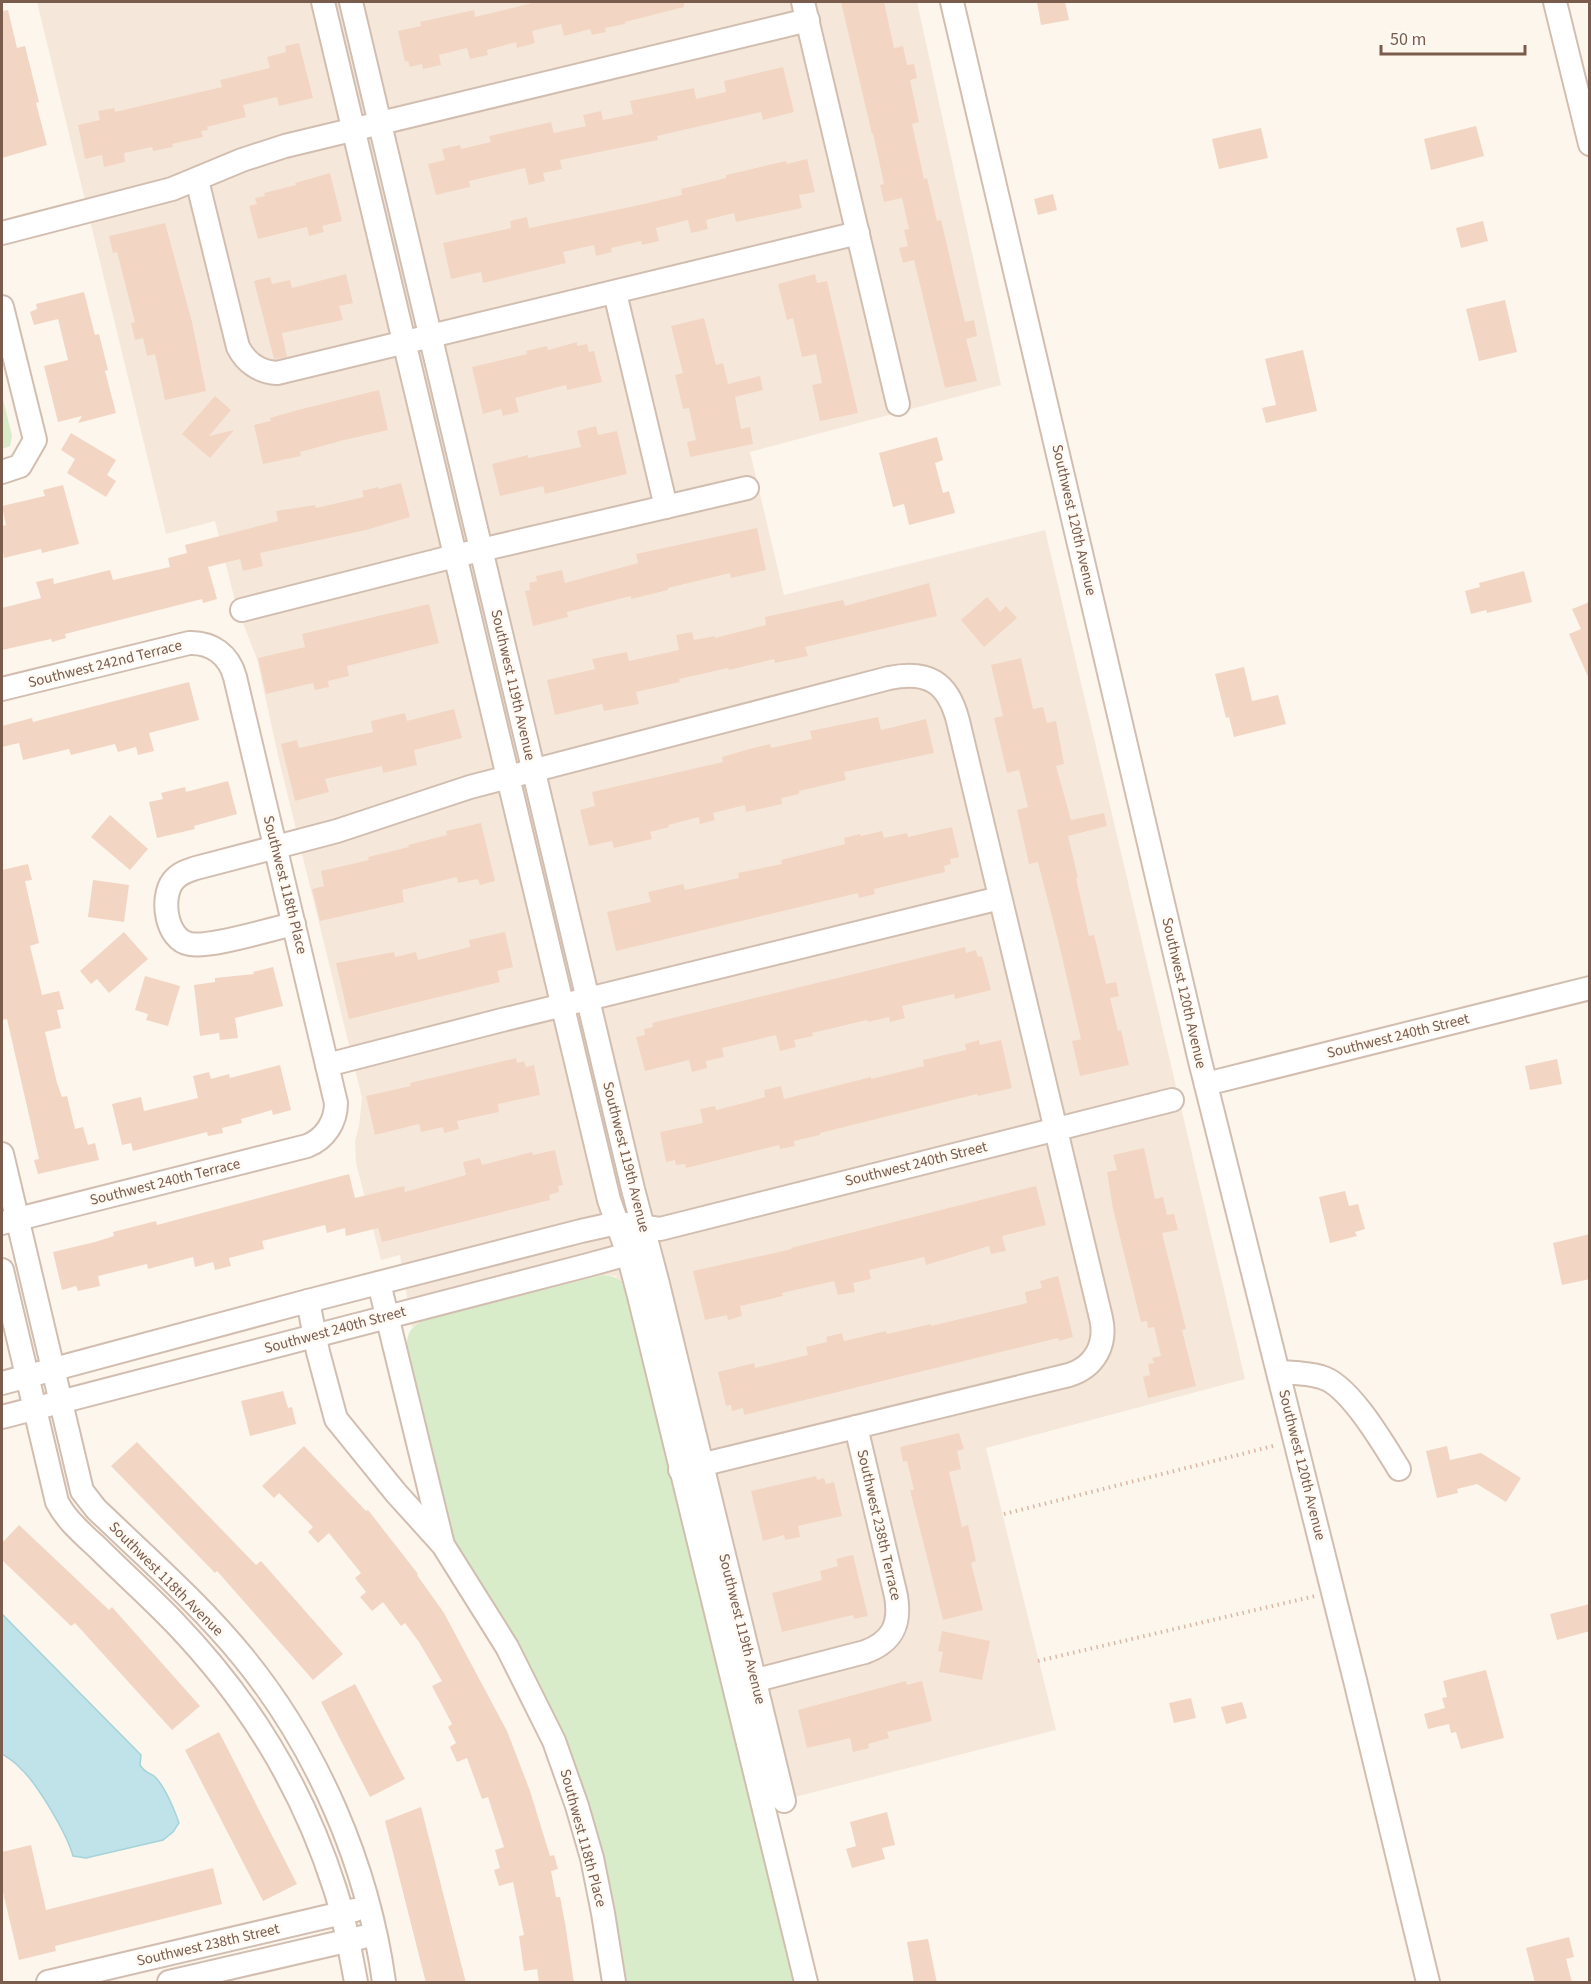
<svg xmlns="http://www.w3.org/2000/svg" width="1591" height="1984" viewBox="0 0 1591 1984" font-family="'Source Sans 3',sans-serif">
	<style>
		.residential { fill: #f5e8da }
		.green { fill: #d8ecc9 }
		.water { fill: #bfe3e8; stroke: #a5d3da; stroke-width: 1.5 }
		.building { fill: #f3d5c3 }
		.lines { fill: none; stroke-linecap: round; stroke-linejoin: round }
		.minor-casing { stroke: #d1beb0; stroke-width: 26 }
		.path { stroke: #d9b8a5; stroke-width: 4; stroke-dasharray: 1.5 4.5; stroke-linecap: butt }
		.minor { stroke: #fff; stroke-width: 22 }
		.labels { text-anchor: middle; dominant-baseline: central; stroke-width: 5; stroke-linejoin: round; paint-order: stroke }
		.street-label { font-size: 15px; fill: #7a5c4d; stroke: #fffaf3 }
	</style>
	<rect width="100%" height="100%" fill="#fdf6ec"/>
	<path class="residential" d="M37,2H917L1001,385L750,452L784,595L1045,530L1245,1379L986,1448L1056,1730L756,1807L616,1276L601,1275L425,1320L412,1327L400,1255L381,1260L356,1163L355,1141L359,1126L362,1098L279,760L257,659L236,605L215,521L166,534Z"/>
	<g class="green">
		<path d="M2,395L12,436L10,446L2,449Z"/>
		<path d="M602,1275C617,1276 622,1280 631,1293L799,1982H624L558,1728L547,1701L515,1638L454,1543L407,1349C406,1333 411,1326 425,1320Z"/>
	</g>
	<path class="water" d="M2,1614L141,1755L140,1765C146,1774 147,1771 154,1776C165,1786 174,1809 179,1823L173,1832L163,1840L86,1858L73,1856C67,1834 37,1783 20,1768C15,1762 8,1758 2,1754Z"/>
	<g class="building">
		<path d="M536,2H684V7L625,22V24L605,28L606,32L592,35L590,29L564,36L561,24L532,31L535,43L517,48L516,42L487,50L488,55L470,59L467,48L439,55L441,65L423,69L422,64L410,67L408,61L405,62L398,31L421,26L420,22L474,10L475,17Z"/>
		<path d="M841,2H884L894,48L903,46L907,65L914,64L917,78L910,80L919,122L912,124L924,179L927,178L937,221L941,220L965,322L974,320L977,336L966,339L977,381L945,388L914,260L903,263L899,248L908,246L904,230L909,229L902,198L884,202L880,185L884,184L873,133L872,134Z"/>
		<path d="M1037,2H1065L1069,20L1041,25Z"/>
		<path d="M8,10L17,48L25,46L39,102L36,103L47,145L2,158V11Z"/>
		<path d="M299,43L313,98L279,106L277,97L243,105L246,117L207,127L208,130L201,131L203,137L172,144L173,147L153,151L152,147L124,153L125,162L104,167L102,155L85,159L78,125L100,120L98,111L114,108L115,112L222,87L220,80L270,68L267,57L286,52L285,46Z"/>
		<path d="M783,67L794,112L763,120L761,112L657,136L658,140L560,160L562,169L543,173L545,181L529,185L525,168L469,181L470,187L436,195L428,164L445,160L442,149L460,145L461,149L491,142L489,136L551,122L554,133L586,126L583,115L601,111L603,120L633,114L630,101L694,88L696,99L726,92L724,81Z"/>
		<path d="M1476,126L1484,156L1431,170L1424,139Z"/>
		<path d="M1261,128L1268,158L1219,169L1212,139Z"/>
		<path d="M807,159L815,192L799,195L802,208L736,222L734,213L706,220L708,229L691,233L688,220L656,228L659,241L642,245L641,241L611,248L612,252L596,256L594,245L563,252L566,263L483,283L481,272L451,279L443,243L511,228L510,221L527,217L529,228L635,206L682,195L681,189L726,178V175L786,161L787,164Z"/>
		<path d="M330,173L342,221L322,226L324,232L309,236L307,227L258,239L249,206L257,204L255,198L265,196L264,193L296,185L295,183Z"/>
		<path d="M1053,194L1057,210L1038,215L1034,199Z"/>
		<path d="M1483,221L1488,241L1461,248L1456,228Z"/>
		<path d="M165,223L192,322L206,391L165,400L155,354L147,356L143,338L135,340L131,323L135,322L117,252L113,253L109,236Z"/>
		<path d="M346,274L353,303L339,306L343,320L282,333L287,357L274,359L254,281L270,277L272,284L290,280L292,288Z"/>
		<path d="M815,274L817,283L827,281L858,413L820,421L812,385L822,383L816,354L802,357L793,318L787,320L778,284Z"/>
		<path d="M84,292L95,335L99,334L108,370L105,371L116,413L78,423L82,416L58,422L44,366L68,360L58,319L34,325L30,312L37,309L36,304Z"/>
		<path d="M1505,300L1517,352L1479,361L1466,309Z"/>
		<path d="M704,318L716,365L723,363L728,384L760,376L763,390L735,397L741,429L750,427L753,444L690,457L687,442L696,440L689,408L683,409L675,375L683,373L671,326Z"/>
		<path d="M577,342V346L587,344L589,352L594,351L602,382L567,390L566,385L515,398L519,412L503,416L501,409L483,414L472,367L527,354L526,351L547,346L548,350Z"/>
		<path d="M1303,350L1317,411L1266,423L1262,408L1276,405L1265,359Z"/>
		<path d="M379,390L388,430L344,440L300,452L301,456L263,464L254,425L271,421L270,418L298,410Z"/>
		<path d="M215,396L231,410L209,436L234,430L210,458L182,434Z"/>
		<path d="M596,426L598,435L617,431L627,474L545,494L543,486L500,496L492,464L528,455V458L581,447L577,431Z"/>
		<path d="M71,433L116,460L107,475L116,481L106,497L67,473L75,459L61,450Z"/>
		<path d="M937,437L943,460L935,463L943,493L949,491L955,513L909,525L904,504L893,507L879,453Z"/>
		<path d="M401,483L410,517L366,530L260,553L263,566L243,571L240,559L208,567L217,599L203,603L202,599L65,634L66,638L52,642L51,639L2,650V608L41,598L36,582L53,578L54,584L110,570L113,580L170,567L168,558L187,553L185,545L278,521L276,511L315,505L316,508L364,497L362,491L378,487L379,489Z"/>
		<path d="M63,485L79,544L42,553L41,549L4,558L2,546V526L6,525L2,506L45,496L43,490Z"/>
		<path d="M757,528L766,570L731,578L730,573L668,588V590L631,599V596L567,612L568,617L533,626L525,591L530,590L529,583L537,581L536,576L562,570L565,583L638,563L636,554Z"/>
		<path d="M1524,571L1532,602L1487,613L1486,610L1471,614L1465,591L1480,587L1479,583Z"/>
		<path d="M929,583L937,616L805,647L808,656L775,663L774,659L729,670L728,668L679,679L680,682L636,692L639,704L604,711L602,704L555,715L547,680L595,669L592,659L627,652L629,661L679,650L676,635L692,632L694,640L715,636V638L766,625L765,617L843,600L845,606Z"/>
		<path d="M987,597L1000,612L1006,606L1017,618L984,647L961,620Z"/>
		<path d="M1590,602V681L1569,634L1581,629L1572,609Z"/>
		<path d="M429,604L439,643L347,666L349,676L328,681L329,687L315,690L313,683L266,694L258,658L305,647L302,634Z"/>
		<path d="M1021,658L1033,709L1043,707L1047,723L1056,721L1064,764L1056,766L1071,820L1104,813L1107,826L1068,836L1078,878H1076L1089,936L1094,935L1106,984L1116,982L1119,996L1110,998L1118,1031L1121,1030L1129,1065L1080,1076L1072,1041L1081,1039L1059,944L1038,862L1029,864L1017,810L1028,807L1019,770L1007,773L994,718L1003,716L991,665Z"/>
		<path d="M1244,667L1252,701L1278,695L1286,724L1234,737L1229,717L1226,718L1215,674Z"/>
		<path d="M189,682L199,720L149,733L154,751L138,755L136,747L118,752L115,744L71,755L69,749L23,760L19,743L2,747V726L32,718L33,722L48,718Z"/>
		<path d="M454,709L462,738L414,750L417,765L383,773L382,766L325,779L329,792L295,801L281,744L297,740L299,748L317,744L373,732L371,721L405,713L407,721Z"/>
		<path d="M878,717L881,730L926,719L934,753L844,772L846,780L799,791V794L781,798L782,804L746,812L745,805L713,813L715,820L700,824L699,817L668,825L669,827L650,832L652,839L614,848L612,841L589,846L580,810L595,806L592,792L723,762L722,757L753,748L770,744L771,748L812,739L810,731Z"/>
		<path d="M228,781L237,814L194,826L195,829L157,838L149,802L163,799L161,793L185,787L186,792Z"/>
		<path d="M110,815L148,849L130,870L91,837Z"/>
		<path d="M481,823L495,881L480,885L478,879L458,883L457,877L402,890L404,902L320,921L312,889L324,886L321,871L369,860L368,857L409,847L408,845L447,835L446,831Z"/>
		<path d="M952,827L959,857L950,859L951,864L944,866L945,872L874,889L875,894L859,898L858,893L616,951L607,912L651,902L648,892L683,884L685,890L739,878L738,873L782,864L781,860L845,844L844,838L860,834L861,836L882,831L884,838L907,833L908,837Z"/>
		<path d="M28,864L32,880L25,881L39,943L30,946L42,995L59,991L64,1009L57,1010L61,1028L45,1032L57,1083L62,1097L67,1096L75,1129L83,1127L88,1145L95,1143L99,1160L38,1174L34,1160L39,1159L7,1019L2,1020V870Z"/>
		<path d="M93,880L129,885L124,922L88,917Z"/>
		<path d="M124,932L148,959L109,993L97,979L91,984L80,971Z"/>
		<path d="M505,932L513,967L497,971L500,982L349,1019L336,963L394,952L395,957L416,952L418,960L470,947L469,940Z"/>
		<path d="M965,947L966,953L976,950L978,957L982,956L991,990L955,999L954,994L902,1006L905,1018L890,1022L889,1017L868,1022L867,1020L812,1033L813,1036L794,1040L796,1047L780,1051L776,1035L722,1048L724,1057L706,1061L707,1068L692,1072L689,1060L645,1071L636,1037L645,1035L644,1029L653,1027L652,1023Z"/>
		<path d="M273,967L283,1006L235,1018L238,1038L220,1040L219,1033L200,1036L194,985L215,982V978L254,974L253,972Z"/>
		<path d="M145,976L180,986L168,1026L146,1020L148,1014L135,1010Z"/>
		<path d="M979,1040L980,1045L1001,1040L1012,1088L978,1096L977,1094L820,1133V1135L794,1141L795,1146L780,1149L779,1145L686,1168L685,1164L676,1165L675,1160L666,1162L660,1132L703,1123L700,1109L715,1106L716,1110L748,1102L765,1097L764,1090L781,1086L784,1099L871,1077V1079L924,1066L923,1060L966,1050L965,1044Z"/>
		<path d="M516,1058L517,1063L524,1061L526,1067L534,1065L540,1095L498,1104L499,1112L457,1121L459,1129L444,1133L443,1127L421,1132L419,1124L375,1135L366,1096L411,1086L410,1083Z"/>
		<path d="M1557,1059L1562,1084L1530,1090L1525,1066Z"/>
		<path d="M280,1065L291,1110L273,1115L272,1110L241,1119L242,1123L222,1128L223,1133L208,1136L207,1132L133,1151L131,1143L122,1145L112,1104L141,1097L144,1111L198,1098L193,1076L209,1072L211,1079L229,1074L230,1078Z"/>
		<path d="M1144,1148L1155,1199L1163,1197L1167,1215L1174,1214L1178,1230L1162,1233L1186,1329L1182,1330L1196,1386L1148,1398L1143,1377L1150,1375L1148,1364L1154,1363L1152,1358L1161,1356L1154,1327L1148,1328L1147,1321L1141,1322L1113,1209L1107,1172L1117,1170L1113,1155Z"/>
		<path d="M555,1150L563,1185L558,1186L559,1192L549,1195L550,1200L382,1242L378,1228L346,1236L345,1228L327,1233L325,1225L262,1241L264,1249L229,1258L231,1266L215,1270L213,1262L195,1267L193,1257L148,1269L147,1264L98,1276L100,1286L78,1291L76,1286L62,1290L53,1252L95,1242L114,1236L113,1232L156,1221L157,1225L349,1174L355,1198L404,1186L405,1192L466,1175L463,1162L480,1158L482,1165L532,1152L533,1155Z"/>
		<path d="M1036,1186L1046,1225L1002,1236L1006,1251L991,1254L989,1246L926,1265L924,1257L869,1270L871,1279L853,1283L855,1292L838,1295L834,1281L782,1293L783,1296L740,1306L742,1316L728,1320L727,1315L705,1320L693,1271L792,1249L791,1248Z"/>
		<path d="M1345,1191L1349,1206L1358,1204L1365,1229L1355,1232L1357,1236L1330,1243L1319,1197Z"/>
		<path d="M1590,1234V1279L1562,1285L1553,1243Z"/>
		<path d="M1058,1276L1073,1337L1059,1341L1058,1338L744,1415L743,1408L732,1411L731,1405L726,1406L718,1372L754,1363L755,1368L808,1355L806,1347L827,1342L826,1337L842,1333L844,1341L886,1331L887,1334L931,1324V1326L1027,1303L1025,1292L1042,1288L1040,1281Z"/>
		<path d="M283,1391L288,1408L292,1407L296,1424L250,1436L241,1401Z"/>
		<path d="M959,1433L964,1449L957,1451L961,1469L949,1472L962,1527L968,1525L976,1561L971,1563L983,1610L943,1620L910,1490H914L907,1461L903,1462L900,1447Z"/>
		<path d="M137,1442L256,1565L261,1561L343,1654L313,1680L217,1571L215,1573L111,1466Z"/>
		<path d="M304,1446L366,1511L368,1510L418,1574L417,1575L444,1613L507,1731L530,1791L550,1856L554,1855L558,1869L551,1871L556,1897H560L565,1923L574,1983H539L537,1969L524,1971L519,1936L524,1935L513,1882L499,1886L494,1870L500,1868L495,1850L504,1847L488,1797L482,1799L467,1758L457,1762L450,1747L456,1743L448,1727L452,1724L432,1686L442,1681L419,1642L405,1623L401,1626L383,1602L372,1611L360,1597L366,1592L355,1578L361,1573L329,1533L318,1543L308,1532L313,1527L279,1493L274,1498L262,1486Z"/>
		<path d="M1447,1446L1450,1460L1481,1453L1521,1478L1506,1502L1477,1484L1457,1489L1458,1493L1437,1498L1426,1451Z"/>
		<path d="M816,1476L817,1480L824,1478L826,1484L834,1482L842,1516L798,1526L800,1537L785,1540L784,1535L763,1541L751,1491Z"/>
		<path d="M19,1525L109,1610L112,1607L200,1706L172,1730L75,1623L71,1626L2,1560V1543Z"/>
		<path d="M853,1555L868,1616L854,1619L853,1615L782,1632L772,1593L822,1580L820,1571L838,1566L836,1559Z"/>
		<path d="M1590,1604V1631L1557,1640L1550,1614Z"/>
		<path d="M942,1631L990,1641L982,1680L939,1672L943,1652L938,1651Z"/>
		<path d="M1486,1670L1504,1738L1461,1749L1456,1732L1451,1733L1449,1724L1428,1729L1424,1714L1445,1708L1442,1698L1447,1697L1443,1681Z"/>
		<path d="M906,1681L907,1685L922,1681L932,1721L887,1732L889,1738L868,1744L869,1748L853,1752L850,1738L807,1748L798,1710Z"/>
		<path d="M355,1684L405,1779L370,1797L321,1702Z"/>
		<path d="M1191,1698L1196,1718L1174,1723L1169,1703Z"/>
		<path d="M1242,1702L1247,1718L1226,1724L1221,1707Z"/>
		<path d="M219,1732L297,1884L263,1901L185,1750Z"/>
		<path d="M421,1807L466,1983H426L385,1821Z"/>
		<path d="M887,1812L895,1845L882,1848L885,1859L852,1868L846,1849L856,1846L850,1822Z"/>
		<path d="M31,1845L46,1910L213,1868L222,1904L55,1946L56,1951L19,1960L2,1888V1852Z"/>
		<path d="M1569,1937L1574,1957L1566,1959L1572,1983H1535L1526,1948Z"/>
		<path d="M928,1939L937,1983H914L907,1942Z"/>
	</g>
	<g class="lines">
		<defs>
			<g id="minor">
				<path d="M323,2L609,1200L628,1254L639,1296L806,1982"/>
				<path d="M351,2L633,1189L658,1284L784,1801"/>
				<path d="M803,2L898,404"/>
				<path d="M952,2L1200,1061L1355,1680L1428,1982"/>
				<path d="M1555,2L1590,144"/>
				<path d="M197,180L238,347C246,363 260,372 277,373L858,233"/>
				<path d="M2,233L172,189L242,160L285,146L808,20"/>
				<path d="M615,293L666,507"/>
				<path d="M2,307L35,440L20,466L2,472"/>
				<path d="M242,610L455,556L747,488"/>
				<path d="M2,689L189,643C212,642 229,655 235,677L336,1103C336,1122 325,1139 307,1146L2,1223"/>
				<path d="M294,924C270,929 211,948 190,944C166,940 160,898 173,881C179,873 187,871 196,868L337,831L470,787L889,678C928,670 948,682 958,721L1101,1318C1107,1344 1095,1367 1069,1375L680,1470"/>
				<path d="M327,1065L502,1020L1000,898"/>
				<path d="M1206,1084L1590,988"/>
				<path d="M2,1154L82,1491L96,1509C146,1557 200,1604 243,1657C318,1749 368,1866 384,1982"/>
				<path d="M2,1270L57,1502C67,1521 84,1535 99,1549C124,1574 150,1597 174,1622C249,1700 302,1786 335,1889C345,1919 350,1951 356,1982"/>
				<path d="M379,1283L442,1541"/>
				<path d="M308,1301L318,1352L336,1419L396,1493L443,1545L507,1647L554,1741L577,1806L592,1858L603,1913L614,1982"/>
				<path d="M1279,1372C1292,1373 1308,1373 1321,1377C1349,1384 1384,1445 1399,1469"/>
				<path d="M2,1383L308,1301L581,1231L617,1223L660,1229L1172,1100"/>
				<path d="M2,1417L588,1265L628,1254L639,1245"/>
				<path d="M741,1684L865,1652C892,1642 901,1625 896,1596L856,1427"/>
				<path d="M48,1982L355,1910"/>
				<path d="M169,1982L363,1937"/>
			</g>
		</defs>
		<use href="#minor" class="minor-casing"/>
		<g class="path">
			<path d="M1004,1514L1277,1445"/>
			<path d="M1038,1661L1315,1596"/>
		</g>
		<use href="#minor" class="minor"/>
	</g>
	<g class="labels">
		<g class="street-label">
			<text transform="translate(1074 520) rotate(77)">Southwest 120th Avenue</text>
			<text transform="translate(105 664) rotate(-14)">Southwest 242nd Terrace</text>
			<text transform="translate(513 685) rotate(77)">Southwest 119th Avenue</text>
			<text transform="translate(285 885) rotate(76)">Southwest 118th Place</text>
			<text transform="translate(1184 993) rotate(77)">Southwest 120th Avenue</text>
			<text transform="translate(1398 1036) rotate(-14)">Southwest 240th Street</text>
			<text transform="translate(626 1157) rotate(76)">Southwest 119th Avenue</text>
			<text transform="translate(916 1164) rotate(-14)">Southwest 240th Street</text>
			<text transform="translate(165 1182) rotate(-14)">Southwest 240th Terrace</text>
			<text transform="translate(335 1330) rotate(-15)">Southwest 240th Street</text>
			<text transform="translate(1302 1465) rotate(76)">Southwest 120th Avenue</text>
			<text transform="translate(879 1525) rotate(77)">Southwest 238th Terrace</text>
			<text transform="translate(166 1579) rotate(45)">Southwest 118th Avenue</text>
			<text transform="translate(742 1629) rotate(76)">Southwest 119th Avenue</text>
			<text transform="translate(583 1838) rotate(75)">Southwest 118th Place</text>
			<text transform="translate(208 1945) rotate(-13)">Southwest 238th Street</text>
		</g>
	</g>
	<rect width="1591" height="1984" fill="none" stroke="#7a5c4d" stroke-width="6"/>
	<path d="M1381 45v9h144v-9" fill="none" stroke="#7a5c4d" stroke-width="3"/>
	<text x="1390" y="45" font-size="18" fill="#7a5c4d" stroke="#fffaf3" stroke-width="4.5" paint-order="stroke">50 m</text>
</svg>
